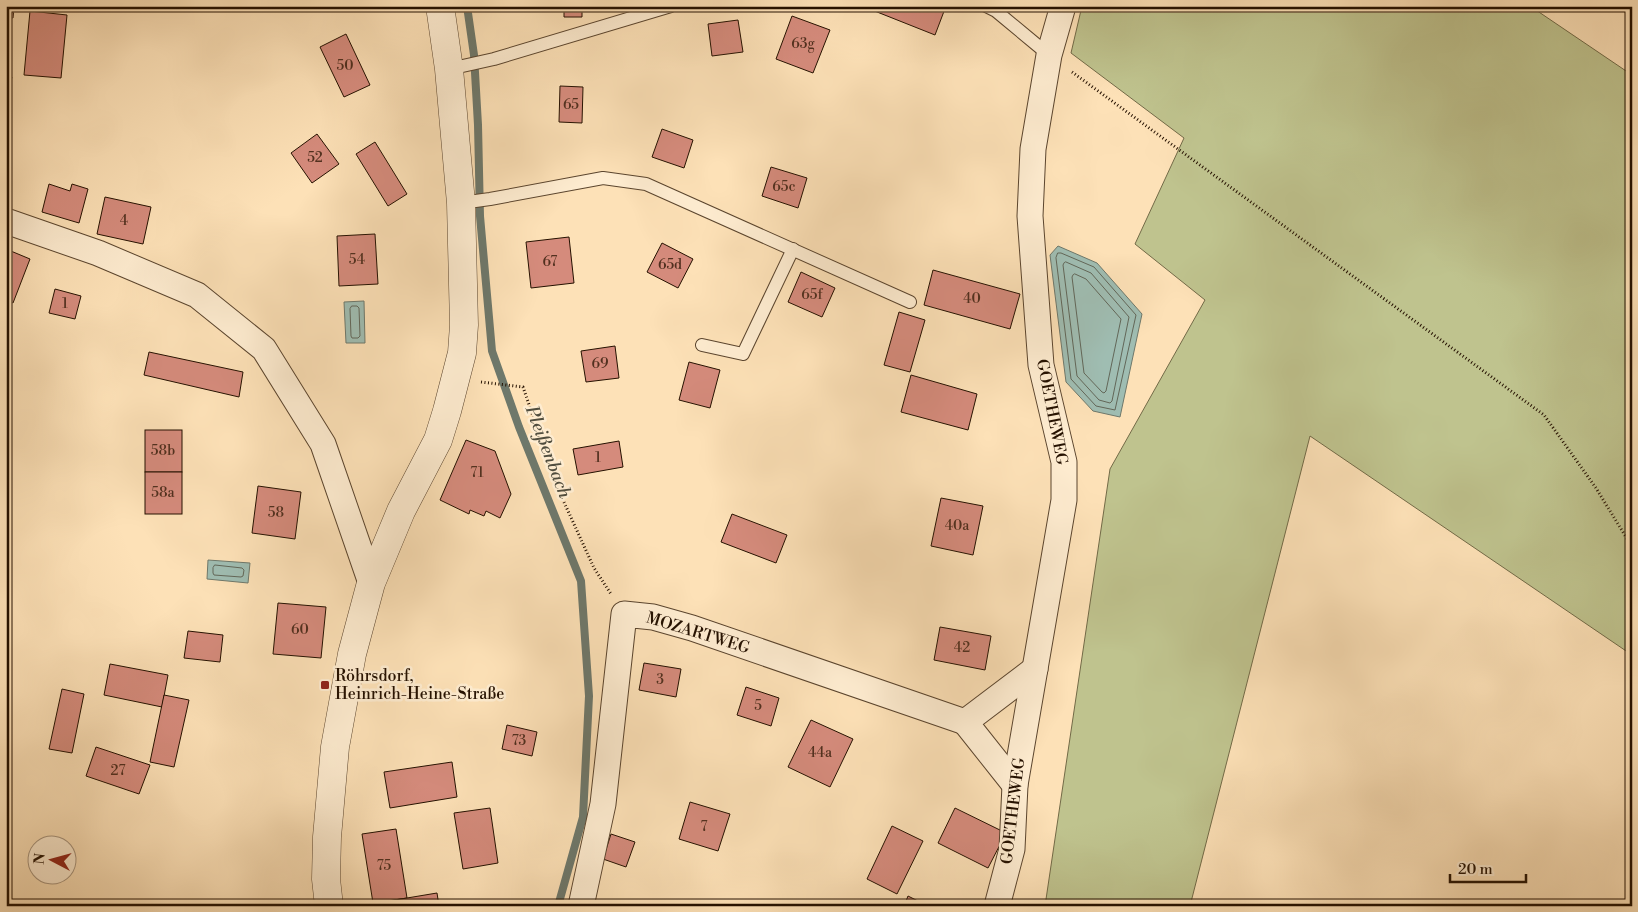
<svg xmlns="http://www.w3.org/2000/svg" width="1638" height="912" viewBox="0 0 1638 912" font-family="'Libre Bodoni',serif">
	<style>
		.green { fill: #bfc38e; stroke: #726a47 }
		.water { fill: #9fbdb2; stroke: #6e786b }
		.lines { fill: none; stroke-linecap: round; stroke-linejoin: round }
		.shore { stroke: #626759; stroke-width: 1 }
		.stream { stroke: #6e786b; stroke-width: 8 }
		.building { fill: #d58b7c; stroke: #251100 }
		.service-casing { stroke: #5b452e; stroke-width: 14 }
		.minor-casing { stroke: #5b452e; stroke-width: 27 }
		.tertiary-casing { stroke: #5b452e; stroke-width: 29 }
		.path { stroke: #251100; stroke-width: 3; stroke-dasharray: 1 2.5; stroke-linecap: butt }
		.service { stroke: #feecd0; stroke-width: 12 }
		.minor { stroke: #feecd0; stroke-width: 25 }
		.tertiary { stroke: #feecd0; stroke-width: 28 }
		.poi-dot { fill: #8f2418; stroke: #feecd0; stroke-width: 2 }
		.labels { text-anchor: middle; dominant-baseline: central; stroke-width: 5; stroke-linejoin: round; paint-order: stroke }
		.number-label { font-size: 14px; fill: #51301f }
		.street-label { font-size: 16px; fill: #251100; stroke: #feecd0 }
		.poi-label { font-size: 16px; fill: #251100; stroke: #feecd0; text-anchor: start }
		.water-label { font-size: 18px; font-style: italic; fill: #504d3e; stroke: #feecd0 }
	</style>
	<rect width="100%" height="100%" fill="#fde1b7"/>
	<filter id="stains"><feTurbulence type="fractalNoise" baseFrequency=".004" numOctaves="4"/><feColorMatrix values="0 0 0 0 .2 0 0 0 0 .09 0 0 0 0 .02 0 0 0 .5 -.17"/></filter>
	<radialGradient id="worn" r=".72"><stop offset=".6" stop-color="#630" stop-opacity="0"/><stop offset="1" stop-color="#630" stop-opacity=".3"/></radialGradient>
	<path class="green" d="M1082,6H1530L1632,75V655L1310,436L1190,906H1045L1110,469L1205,300L1135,244L1184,138L1071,53Z"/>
	<g class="water">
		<path d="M1058,246L1097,263L1142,314L1120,417L1093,411L1066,382L1050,255Z"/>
		<path d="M364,301L365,343H346L344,302Z"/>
		<path d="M208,560L250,563L248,583L207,579Z"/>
	</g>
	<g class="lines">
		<g class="shore">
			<path d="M1058,253H1061L1094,267L1136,315L1115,410L1096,406L1071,379L1056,258Z"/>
			<path d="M1066,262L1091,273L1129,317L1112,401L1110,403L1099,400L1077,376L1063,265L1064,263Z"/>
			<path d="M1075,274L1086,279L1121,319L1106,391L1104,393L1102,392L1084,373L1072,277L1073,275Z"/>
			<path d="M352,306H357L359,308L360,336L358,338H352L351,336L350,309Z"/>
			<path d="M215,565L242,568L244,570L243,576L241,577L214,575L213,573V568Z"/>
		</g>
		<path class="stream" d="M467,6L474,55L478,125L480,216L492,351L519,427L581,581L589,696L583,817L558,906"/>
	</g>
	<g class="building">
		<path d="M6,6H14L13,18L6,17Z"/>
		<path d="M564,6H599V8L582,11V17H564Z"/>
		<path d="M862,6H946L935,35Z"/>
		<path d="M30,11L67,15L61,78L24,75Z"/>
		<path d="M792,16L830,30L813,73L776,59Z"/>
		<path d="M738,20L743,52L712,56L708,24Z"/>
		<path d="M346,34L370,85L344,97L320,47Z"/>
		<path d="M6,75L12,77L6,101Z"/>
		<path d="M560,86L583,87L582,123L559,122Z"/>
		<path d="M662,129L693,140L684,168L652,157Z"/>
		<path d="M317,134L339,164L312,183L291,153Z"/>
		<path d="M375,142L407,194L388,206L356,154Z"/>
		<path d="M771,167L807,178L798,208L762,196Z"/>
		<path d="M49,184L70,191L72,184L88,189L79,223L42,212Z"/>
		<path d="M105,197L151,207L143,244L97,234Z"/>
		<path d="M375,234L378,284L339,286L337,236Z"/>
		<path d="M569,237L574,283L531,288L526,242Z"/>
		<path d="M662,243L693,259L678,288L647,272Z"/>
		<path d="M6,249L30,259L13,303L6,300Z"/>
		<path d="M933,270L1020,294L1010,329L924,305Z"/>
		<path d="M801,272L835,288L822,317L788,302Z"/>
		<path d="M55,289L81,296L75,319L49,313Z"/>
		<path d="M899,312L925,320L910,372L884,365Z"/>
		<path d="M615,346L619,378L586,382L581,351Z"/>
		<path d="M149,352L243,372L239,397L144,375Z"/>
		<path d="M689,362L720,370L710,408L679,400Z"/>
		<path d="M911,375L977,394L968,430L901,412Z"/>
		<rect x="145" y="430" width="37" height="42"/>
		<path d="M466,440L495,451L511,494L500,518L486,511L484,516L470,510L469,514L440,500Z"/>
		<path d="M619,441L623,467L578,475L573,449Z"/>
		<rect x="145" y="472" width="37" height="42"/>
		<path d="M258,486L301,492L295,539L252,533Z"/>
		<path d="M941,498L983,506L973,555L931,546Z"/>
		<path d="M732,514L787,535L776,563L721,542Z"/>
		<path d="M278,603L326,607L321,658L273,654Z"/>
		<path d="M940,627L991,636L985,670L934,660Z"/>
		<path d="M188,631L223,635L220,662L184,658Z"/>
		<path d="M644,663L681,669L676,697L639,690Z"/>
		<path d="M110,664L168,675L162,707L104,695Z"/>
		<path d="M746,687L779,698L771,726L737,715Z"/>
		<path d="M62,689L84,694L72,753L49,749Z"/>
		<path d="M164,695L189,700L174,767L150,762Z"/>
		<path d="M811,720L853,739L830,787L788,767Z"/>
		<path d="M507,725L537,732L532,756L502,749Z"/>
		<path d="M96,747L150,765L139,794L86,776Z"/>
		<path d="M452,762L457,797L390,808L384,772Z"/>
		<path d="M690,802L730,814L718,851L679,839Z"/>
		<path d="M490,808L498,863L463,869L454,813Z"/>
		<path d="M955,808L1006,833L988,868L938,843Z"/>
		<path d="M892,826L923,841L897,894L867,879Z"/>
		<path d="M396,829L407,898L373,903L362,834Z"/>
		<path d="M611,834L635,842L626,867L603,859Z"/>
		<path d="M437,893L439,906H359Z"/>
		<path d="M908,896L928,906H904Z"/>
	</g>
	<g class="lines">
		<defs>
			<g id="service">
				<path d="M986,6L996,11L1049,55"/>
				<path d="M449,69L494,59L671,6"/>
				<path d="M461,203L490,199L603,178L646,184L910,302"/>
				<path d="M702,345L743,354L793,249"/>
			</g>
			<g id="minor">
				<path d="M6,221L98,253L197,295L264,349L323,444L371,583"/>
				<path d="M965,722L1015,785"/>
				<path d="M581,906L603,804L624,614L653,617L692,628L965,722L1035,669"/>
				<path d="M997,906L1012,849L1015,785L1064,500V462L1041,365L1030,216L1033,149L1049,55L1063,6"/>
			</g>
			<path id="tertiary" d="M329,906L326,879L327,837L335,747L352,654L371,583L401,511L438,440L447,411L462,353L464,325L461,203L449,69L440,6"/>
		</defs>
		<use href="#service" class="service-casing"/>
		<use href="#minor" class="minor-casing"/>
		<use href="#tertiary" class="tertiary-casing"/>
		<g class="path">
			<path d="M1072,72L1544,415L1596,488L1632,547"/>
			<path d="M481,382L523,387L558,489L594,568L611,594"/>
		</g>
		<use href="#service" class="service"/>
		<use href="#minor" class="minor"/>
		<use href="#tertiary" class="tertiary"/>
	</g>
	<rect class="poi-dot" x="320" y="680" width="10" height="10" rx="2.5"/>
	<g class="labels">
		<g class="number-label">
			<text x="803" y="44">63g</text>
			<text x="345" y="66">50</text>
			<text x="571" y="105">65</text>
			<text x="315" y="158">52</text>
			<text x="784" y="187">65c</text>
			<text x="124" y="221">4</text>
			<text x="357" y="260">54</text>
			<text x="550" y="262">67</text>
			<text x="670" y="265">65d</text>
			<text x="812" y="295">65f</text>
			<text x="972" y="299">40</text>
			<text x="65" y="304">1</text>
			<text x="600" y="364">69</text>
			<text x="163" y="451">58b</text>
			<text x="598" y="458">1</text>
			<text x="477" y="473">71</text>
			<text x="163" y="493">58a</text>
			<text x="276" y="513">58</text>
			<text x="957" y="526">40a</text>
			<text x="300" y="630">60</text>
			<text x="962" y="648">42</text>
			<text x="660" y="680">3</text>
			<text x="758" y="706">5</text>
			<text x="519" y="741">73</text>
			<text x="820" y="753">44a</text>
			<text x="118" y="771">27</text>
			<text x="704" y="827">7</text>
			<text x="384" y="866">75</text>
		</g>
		<g class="street-label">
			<text transform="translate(1052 412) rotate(79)">GOETHEWEG</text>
			<text transform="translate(698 633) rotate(17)">MOZARTWEG</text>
			<text transform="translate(1013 811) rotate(-83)">GOETHEWEG</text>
		</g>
		<g class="poi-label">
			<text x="335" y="676">Röhrsdorf,<tspan x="335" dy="18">Heinrich-Heine-Straße</tspan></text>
		</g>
		<g class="water-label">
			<text transform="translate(548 452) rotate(69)">Pleißenbach</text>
		</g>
	</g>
	<rect width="1638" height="912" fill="none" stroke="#fde1b7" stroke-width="25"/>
	<rect x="8" y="8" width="1623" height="897" fill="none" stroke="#251100" stroke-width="2.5"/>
	<rect x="12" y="12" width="1613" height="887" fill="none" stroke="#251100"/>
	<g transform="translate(52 860) rotate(276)"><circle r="24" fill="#feecd0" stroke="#a7947d"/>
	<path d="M0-4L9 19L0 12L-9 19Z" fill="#8f2418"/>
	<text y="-8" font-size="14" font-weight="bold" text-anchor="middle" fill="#251100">N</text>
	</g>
	<path d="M1450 874v8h76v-8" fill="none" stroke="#251100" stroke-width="2.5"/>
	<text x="1458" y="874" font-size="15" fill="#251100" stroke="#feecd0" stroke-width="4" paint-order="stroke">20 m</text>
	<rect width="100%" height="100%" filter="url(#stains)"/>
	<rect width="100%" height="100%" fill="url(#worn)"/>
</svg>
